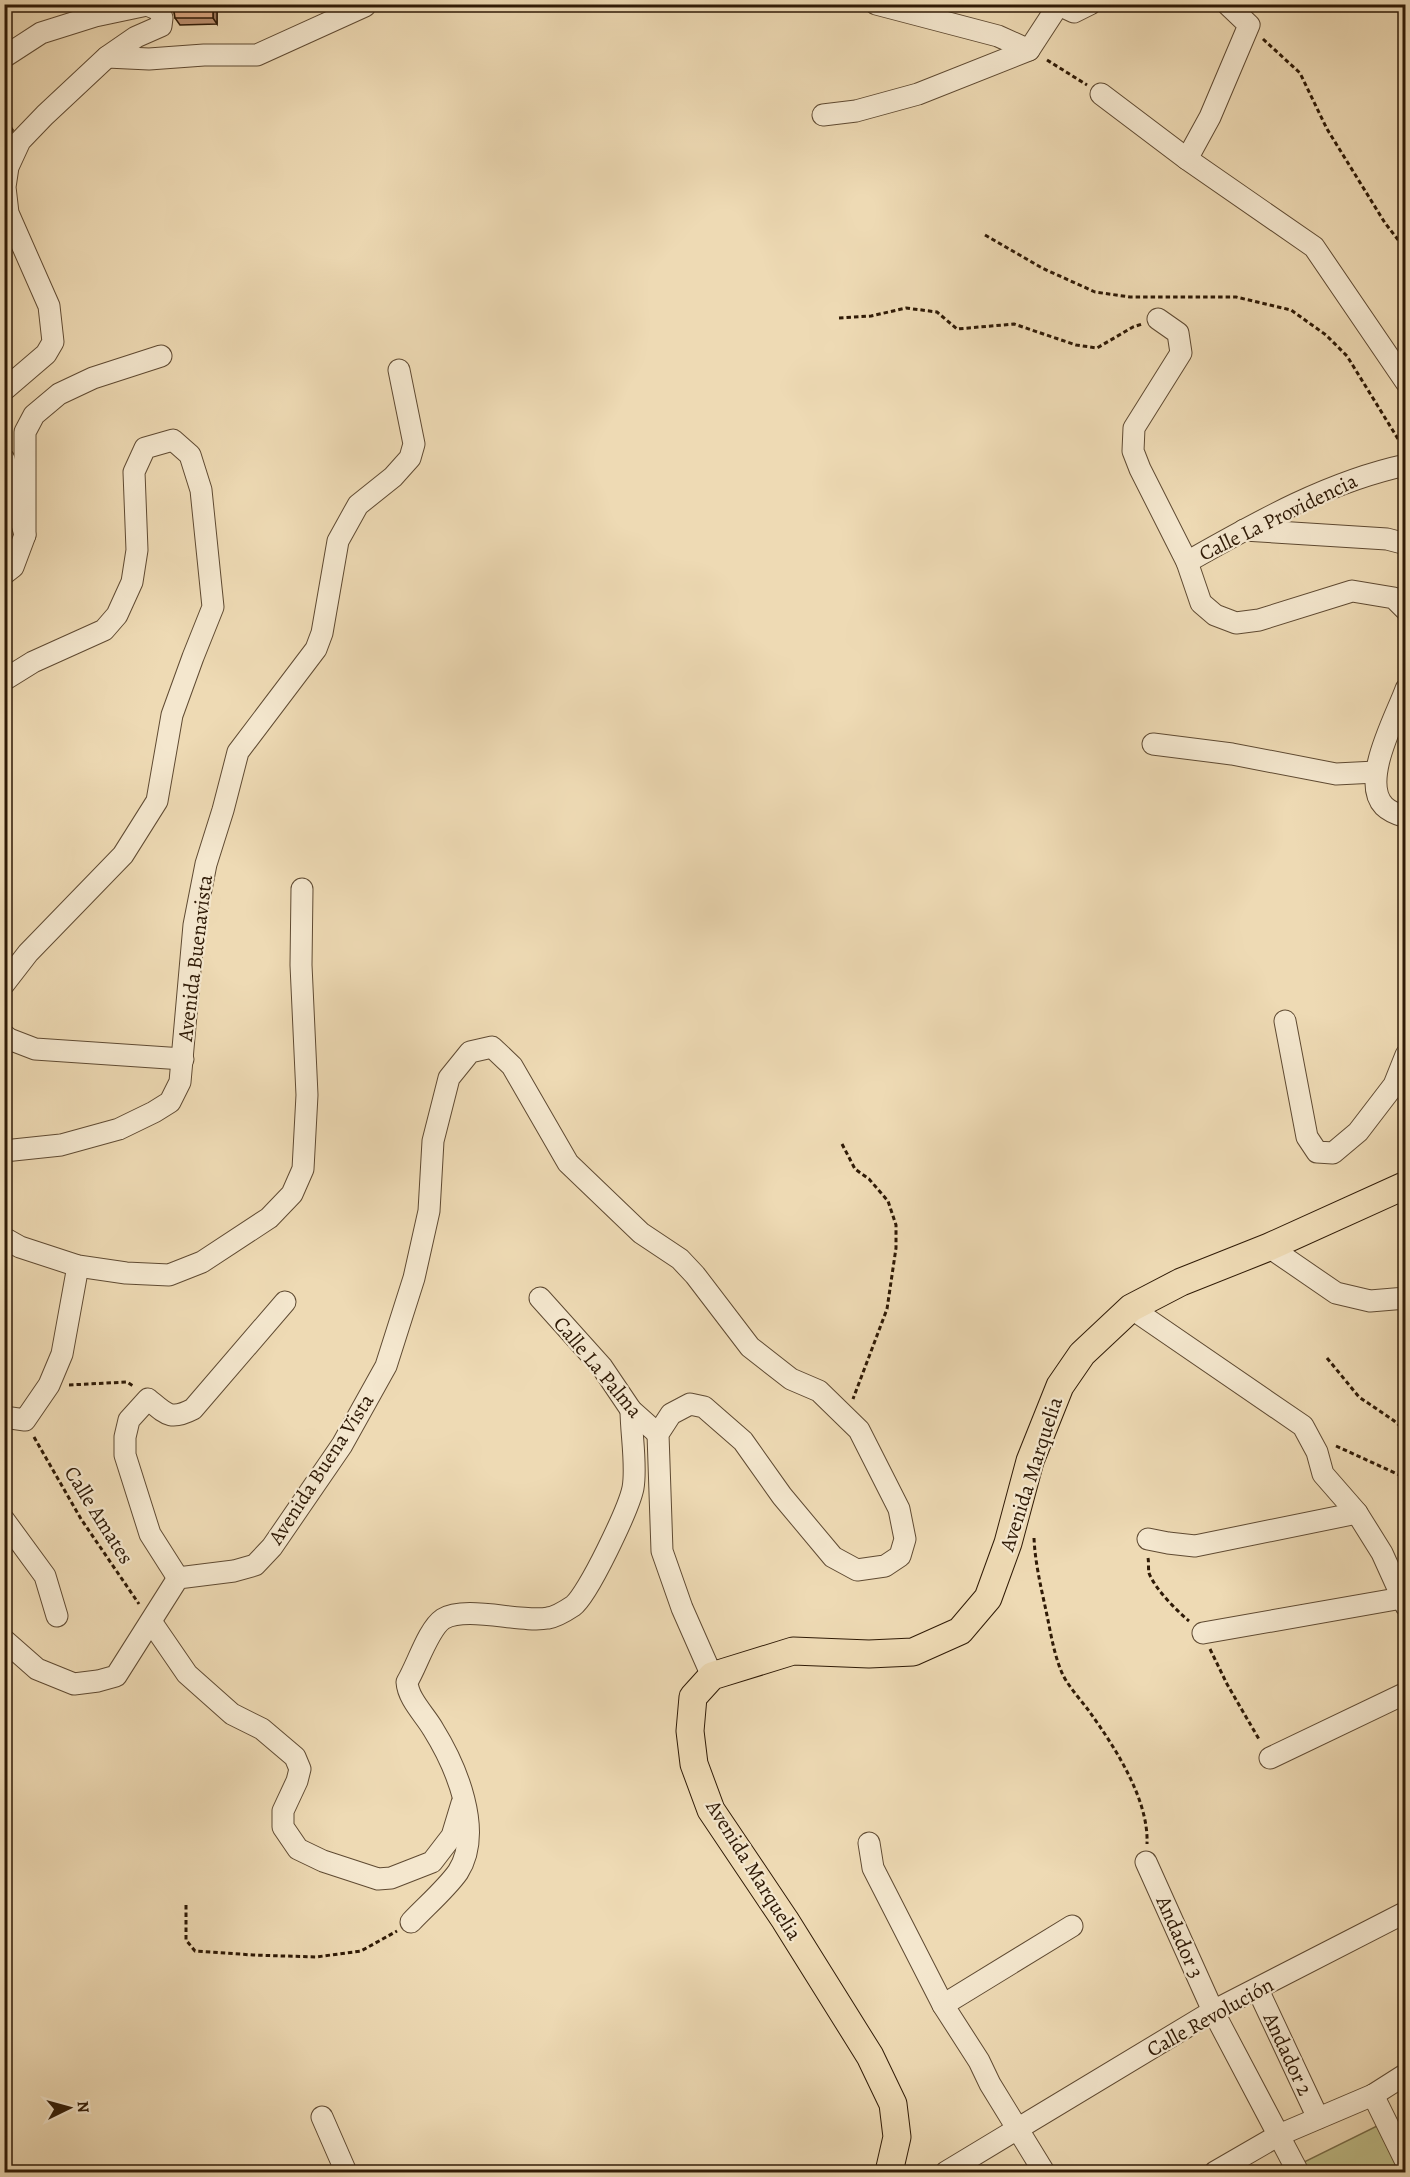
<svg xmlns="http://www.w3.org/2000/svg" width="1410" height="2177" viewBox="0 0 1410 2177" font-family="Alegreya,serif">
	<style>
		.green { fill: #bfbe89; stroke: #776c48; stroke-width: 1.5 }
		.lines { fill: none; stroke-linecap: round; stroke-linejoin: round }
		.minor-casing { stroke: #5f4a32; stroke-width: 23 }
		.major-casing { stroke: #2f1a06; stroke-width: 29 }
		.path { stroke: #2f1a06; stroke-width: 3; stroke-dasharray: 4.5 3; stroke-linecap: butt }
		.minor { stroke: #f4e7ce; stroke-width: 21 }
		.major { stroke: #eedab4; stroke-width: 27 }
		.wall { fill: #be9272; stroke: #2f1a06; stroke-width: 1.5 }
		.shaded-wall { fill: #9b775d; stroke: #2f1a06; stroke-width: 1.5 }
		.building { fill: #ddaa85; stroke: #2f1a06; stroke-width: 1.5 }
		.labels { text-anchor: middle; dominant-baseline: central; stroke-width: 4.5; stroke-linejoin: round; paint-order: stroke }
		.street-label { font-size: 21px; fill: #2f1a06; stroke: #f4e7ce }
	</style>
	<rect width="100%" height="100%" fill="#eedab4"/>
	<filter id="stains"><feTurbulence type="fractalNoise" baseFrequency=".00333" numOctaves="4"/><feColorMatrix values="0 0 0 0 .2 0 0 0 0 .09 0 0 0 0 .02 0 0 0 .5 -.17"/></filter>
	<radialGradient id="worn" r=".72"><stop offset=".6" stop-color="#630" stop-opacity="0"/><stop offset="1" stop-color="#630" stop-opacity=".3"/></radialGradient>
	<path class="green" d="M1377,2126L1398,2169L1391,2172H1306L1302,2163Z"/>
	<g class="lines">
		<defs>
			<g id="minor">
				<path d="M876,4L998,36L1029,50"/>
				<path d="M1057,4L1074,12L1090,4"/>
				<path d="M4,57L41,33L95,16L147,5L159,10L162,18L161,26L136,37L107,57L45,115L20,141L8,167L5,187L8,213L49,306L53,342L46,354L4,390"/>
				<path d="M107,57L149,59L204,55H257L365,6"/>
				<path d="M1101,94L1187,159L1314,247L1406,382"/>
				<path d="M823,115L856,111L918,94L1029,50L1059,4"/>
				<path d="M1187,159L1210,117L1249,25L1227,4"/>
				<path d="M1158,319L1178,333L1181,353L1134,428L1133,451L1140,469L1187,562L1201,603L1215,615L1236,623L1259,620L1352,591L1394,598L1406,610"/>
				<path d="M4,459L25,535L13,567L4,574"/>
				<path d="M1244,530L1387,539L1406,544"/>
				<path d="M25,535V432L34,415L59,394L93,378L161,356"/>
				<path d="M1187,562C1256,523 1327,482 1406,465"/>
				<path d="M4,680L33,662L104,630L117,615L132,582L137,550L134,472L145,448L173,440L190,455L201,490L213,607L193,657L172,715L157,801L123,855L28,953L4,984"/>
				<path d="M1406,689C1396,717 1360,781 1384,806C1389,811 1399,815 1406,817"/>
				<path d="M1153,744L1232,754L1336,774L1376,772"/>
				<path d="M1285,1021L1307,1137L1317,1152L1333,1153L1358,1132L1394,1085L1406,1055"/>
				<path d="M4,1035L9,1039L35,1049L183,1059"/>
				<path d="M4,1151L61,1145L119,1129L154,1112L170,1102L180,1082L194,925L206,864L223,810L238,752L316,649L322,633L338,541L358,505L393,477L410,458L414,444L399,370"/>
				<path d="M4,1238L20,1247L78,1266L126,1273L169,1275L202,1262L269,1218L292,1194L303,1169L307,1095L301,965L302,889"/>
				<path d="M1269,1247L1336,1293L1370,1301L1406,1298"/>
				<path d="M540,1298L602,1367L631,1410L658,1434"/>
				<path d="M1131,1308L1303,1426L1317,1452L1323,1474L1357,1513L1382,1553L1406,1606"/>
				<path d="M4,1417L25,1420L49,1385L62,1354L78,1266"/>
				<path d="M4,1520L45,1576L57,1616"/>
				<path d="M1148,1539L1168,1543L1195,1546L1357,1513"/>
				<path d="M178,1578L150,1534L125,1455V1437L129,1420L148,1399C166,1414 170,1421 193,1409L285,1302"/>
				<path d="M152,1623L187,1674L232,1714L262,1729L295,1757L300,1769L297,1781L283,1811V1827L298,1849L323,1861L378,1879L391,1878L432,1862L452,1836L462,1803"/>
				<path d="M1203,1633L1402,1598"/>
				<path d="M4,1640L37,1669L74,1684L98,1681L116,1676L178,1578L234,1571L255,1565L272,1547L342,1445L386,1366L414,1278L429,1211L433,1141L449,1078L470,1052L492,1047L512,1066L568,1163L641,1233L680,1259L695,1275L750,1347L791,1379L819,1391L859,1430L899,1509L905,1539L900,1556L885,1566L857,1570L833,1557L782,1496L743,1441L704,1407L690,1404L671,1414L658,1434L662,1551L682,1608L712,1676"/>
				<path d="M1270,1758L1406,1693"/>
				<path d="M869,1843L873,1868L943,2005L979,2061L990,2084L1044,2172"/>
				<path d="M1146,1862L1213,2011L1298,2172"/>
				<path d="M411,1922C425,1907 446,1889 458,1872C484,1831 456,1766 433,1729C425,1715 408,1699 407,1682C417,1666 428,1629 443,1619C466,1605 521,1623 548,1618C555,1617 567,1610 573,1606C588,1595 629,1508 633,1488C637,1466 631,1433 631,1410"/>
				<path d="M1258,1990L1318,2118"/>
				<path d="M943,2005L1072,1926"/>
				<path d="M1373,2095L1406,2162"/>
				<path d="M322,2117L346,2172"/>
				<path d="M946,2172L1213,2011L1406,1912"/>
				<path d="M1215,2172L1279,2135L1373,2095L1406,2074"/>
			</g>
			<path id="major" d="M889,2172L897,2137L893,2104L870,2056L785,1920L711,1810L694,1764L690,1731L693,1697L712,1676L793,1651L869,1654L913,1652L960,1631L988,1598L1008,1543L1030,1461L1060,1386L1082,1354L1131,1308L1181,1282L1269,1247L1406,1185"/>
		</defs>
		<use href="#minor" class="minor-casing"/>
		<use href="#major" class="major-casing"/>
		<g class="path">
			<path d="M1263,39L1300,73L1327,129L1385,223L1406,250"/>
			<path d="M1047,60L1087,85"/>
			<path d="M985,235L1042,268L1095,292L1130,297H1236L1291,310L1326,335L1347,356L1403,447"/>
			<path d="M839,318L871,316L906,308L937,312L957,329L1014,324L1076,345L1097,348L1133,327L1142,324"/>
			<path d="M842,1144L855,1169L869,1179L888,1201L896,1225V1248L887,1309L853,1399"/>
			<path d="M1327,1358L1359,1397L1393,1420L1406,1431"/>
			<path d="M69,1385L127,1382L133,1386"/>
			<path d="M34,1437L81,1519L139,1604"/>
			<path d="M1336,1446L1406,1478"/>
			<path d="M1034,1538C1035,1561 1040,1583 1045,1606C1050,1628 1053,1652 1062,1673C1068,1686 1080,1699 1089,1711C1114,1746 1149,1799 1147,1844"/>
			<path d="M1148,1558C1149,1562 1148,1569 1149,1573C1155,1589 1176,1610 1189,1621"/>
			<path d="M1210,1649L1227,1684L1260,1741"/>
			<path d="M186,1905V1940L195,1951L253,1955L316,1957L361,1951L397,1931"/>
		</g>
		<use href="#minor" class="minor"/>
		<use href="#major" class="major"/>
	</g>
	<path class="wall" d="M173,4H217V24L180,25L175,18Z"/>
	<g class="shaded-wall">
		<path d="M213,4H217V24L213,18Z"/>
		<path d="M9,123L13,130L4,143V130Z"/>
	</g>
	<g class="building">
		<path d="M173,4H213V18H175Z"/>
		<path d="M4,120L9,123L4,130Z"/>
	</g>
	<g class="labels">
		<g class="street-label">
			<text transform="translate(1278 517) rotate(-26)">Calle La Providencia</text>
			<text transform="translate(195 958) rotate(-83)">Avenida Buenavista</text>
			<text transform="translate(598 1367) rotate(50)">Calle La Palma</text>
			<text transform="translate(321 1469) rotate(-57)">Avenida Buena Vista</text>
			<text transform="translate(1031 1474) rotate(-72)">Avenida Marquelia</text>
			<text transform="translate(99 1515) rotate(58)">Calle Amates</text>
			<text transform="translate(754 1870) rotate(58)">Avenida Marquelia</text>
			<text transform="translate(1180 1937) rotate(66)">Andador 3</text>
			<text transform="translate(1210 2017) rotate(-29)">Calle Revolución</text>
			<text transform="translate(1288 2054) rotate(65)">Andador 2</text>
		</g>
	</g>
	<rect width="1410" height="2177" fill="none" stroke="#eedab4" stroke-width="24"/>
	<rect x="6" y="6" width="1398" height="2165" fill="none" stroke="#2f1a06" stroke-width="3"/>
	<rect x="12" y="12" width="1386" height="2153" fill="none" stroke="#2f1a06" stroke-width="1.5"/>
	<g transform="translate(69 2108) rotate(85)" stroke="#f4e7ce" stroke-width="4.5" paint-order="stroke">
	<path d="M0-4.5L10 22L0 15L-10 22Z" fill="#2f1a06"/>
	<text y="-9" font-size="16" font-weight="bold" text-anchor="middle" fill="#2f1a06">N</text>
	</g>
	<rect width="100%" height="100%" filter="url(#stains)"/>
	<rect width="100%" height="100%" fill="url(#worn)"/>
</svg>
